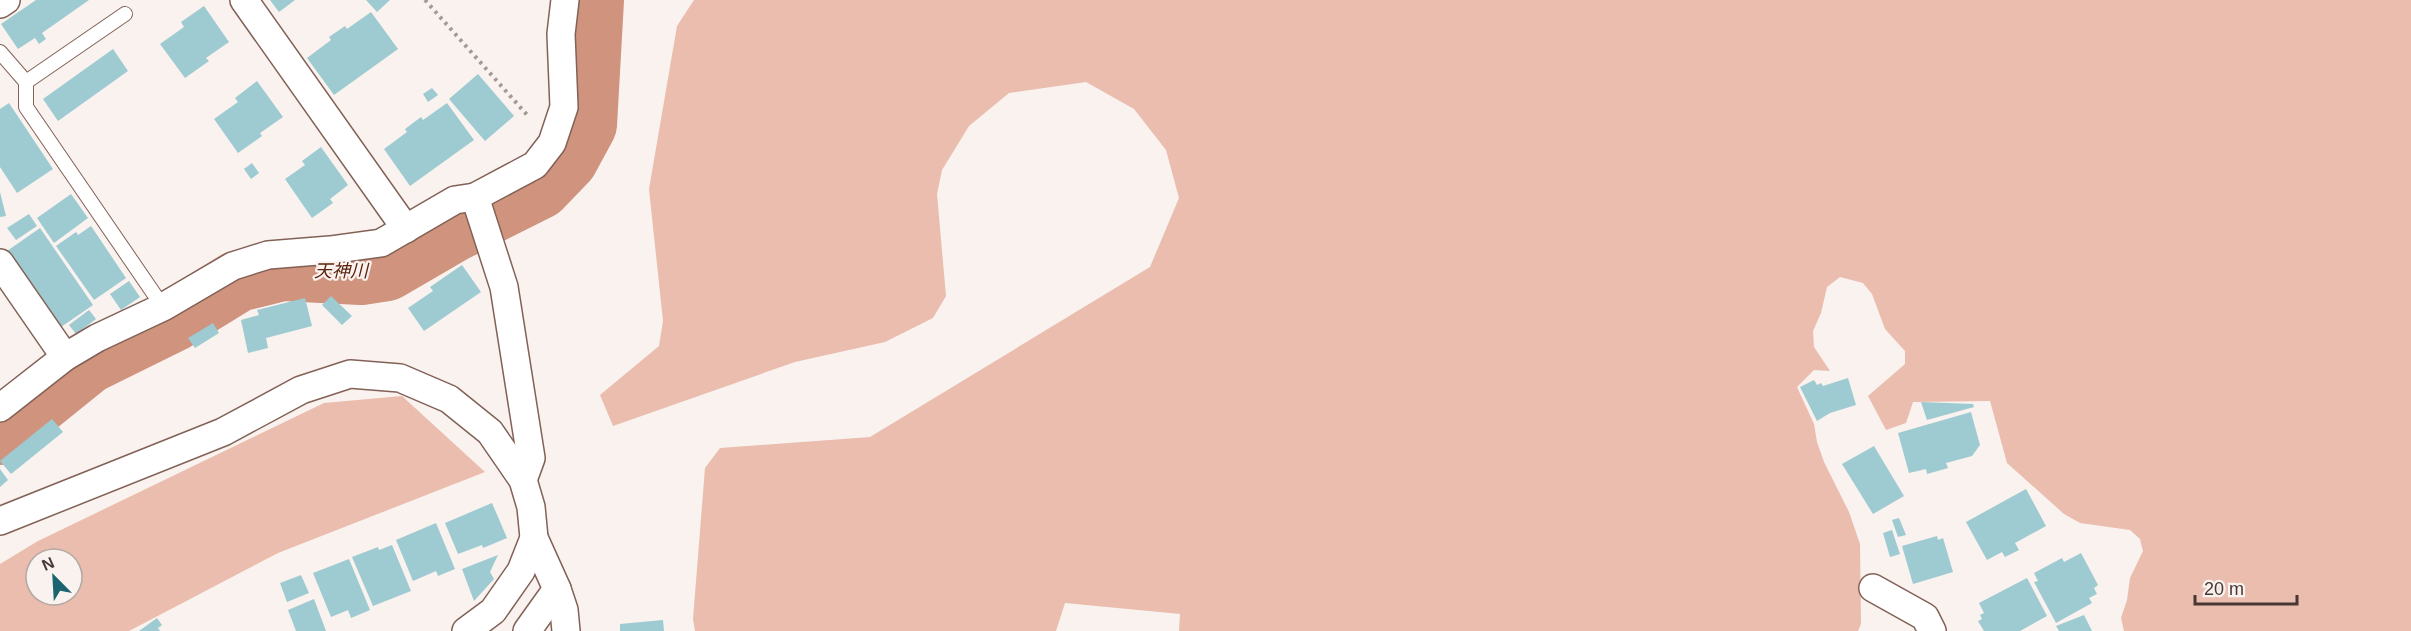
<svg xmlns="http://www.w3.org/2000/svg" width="2411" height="631" viewBox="0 0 2411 631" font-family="Arial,'Noto Sans JP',sans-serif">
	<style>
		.green { fill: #eabdae; fill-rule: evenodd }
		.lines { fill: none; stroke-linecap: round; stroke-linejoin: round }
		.river { stroke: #cf937e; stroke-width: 62 }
		.building { fill: #9ecad1 }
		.lane-casing { stroke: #826156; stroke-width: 16 }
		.street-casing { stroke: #826156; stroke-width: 30 }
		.path { stroke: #a49995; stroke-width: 4; stroke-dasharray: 3 4.5; stroke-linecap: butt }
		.lane { stroke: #fff; stroke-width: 14 }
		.street { stroke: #fff; stroke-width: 27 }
		.labels { text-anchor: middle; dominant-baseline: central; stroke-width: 4.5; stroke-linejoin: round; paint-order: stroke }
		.water-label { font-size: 18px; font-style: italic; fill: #5a230e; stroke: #f9f2ef }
	</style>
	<rect width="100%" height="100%" fill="#f9f2ef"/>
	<g class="green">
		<path d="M694,0H2411V631H2124L2121,618L2127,600L2130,578L2143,551L2140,539L2130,530L2080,523L2064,514L2007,463L1990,401L1913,402L1906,423L1886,430L1868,396L1905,364V351L1885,329L1872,294L1863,283L1840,277L1827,287L1821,313L1813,331L1814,347L1830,371L1814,370L1797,387L1814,424L1817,442L1824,462L1849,512L1860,544L1861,624L1858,631H1179L1180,614L1065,603L1056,631H695L693,619L705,468L720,448L870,437L1150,267L1179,198L1166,150L1134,109L1086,82L1009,93L969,126L942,170L937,194L946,296L933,318L885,342L795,362L613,426L600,395L659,346L663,321L649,189L677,26Z"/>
		<path d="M402,396L485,472L278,553L129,631H0V564L38,541L324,403ZM36,559H72V595H36Z"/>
	</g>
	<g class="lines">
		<path class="river" d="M0,434L88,363L173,321L238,281L283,270L361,274L387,270L454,231L540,188L567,160L586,125L593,0"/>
	</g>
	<g class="building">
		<path d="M36,0H89L42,33L46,39L39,44L35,38L18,49L1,24Z"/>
		<path d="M270,0H295L279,12Z"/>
		<path d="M366,0H390L377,12Z"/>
		<path d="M204,6L229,42L206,58L209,61L185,78L160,44L184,27L181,22Z"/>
		<path d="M371,12L398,49L334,95L307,58L331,40L329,37L345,26L347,29Z"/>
		<path d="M113,49L128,71L58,121L43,99Z"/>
		<path d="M478,74L514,116L485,141L449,99Z"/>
		<path d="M257,81L283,117L260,133L262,136L238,153L214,119L238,102L235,98Z"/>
		<path d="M432,88L438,95L428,102L423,94Z"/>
		<path d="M9,103L53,169L17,193L0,167V109Z"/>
		<path d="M447,103L474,140L410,186L384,149L407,132L405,129L421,117L423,120Z"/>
		<path d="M321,147L348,185L330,199L333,203L312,218L285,179L305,165L302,161Z"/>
		<path d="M252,163L259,173L251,179L244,169Z"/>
		<path d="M0,192L6,216L0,217Z"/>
		<path d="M71,194L88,218L54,243L37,218Z"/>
		<path d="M29,214L37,226L16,240L7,228Z"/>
		<path d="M91,226L126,278L94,300L56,246L76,232L78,235Z"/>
		<path d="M40,228L93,305L61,327L7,251Z"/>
		<path d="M462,265L481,292L424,331L408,308L433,291L430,287Z"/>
		<path d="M129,281L140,297L121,310L110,294Z"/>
		<path d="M331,296L352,316L342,325L322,305Z"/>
		<path d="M305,298L312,326L266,338L268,348L248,353L241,320L259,315L257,310Z"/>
		<path d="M89,310L96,319L76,334L69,325Z"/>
		<path d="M213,323L219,333L195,348L188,338Z"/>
		<path d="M1848,378L1856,405L1830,413L1817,421L1800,387L1814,380L1817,385L1821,383L1823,386Z"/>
		<path d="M1921,402L1973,404L1974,407L1927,420Z"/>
		<path d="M1971,412L1980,445L1972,456L1946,463L1948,468L1927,474L1926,469L1909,473L1898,433Z"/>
		<path d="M52,419L63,432L11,474L0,461Z"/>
		<path d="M1874,446L1904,496L1873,514L1842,464Z"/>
		<path d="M0,469L8,480L0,487Z"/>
		<path d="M2026,489L2046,526L2015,543L2019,550L2005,557L2002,552L1987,560L1966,522Z"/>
		<path d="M492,503L507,538L483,548L482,545L458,554L445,523Z"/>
		<path d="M1899,518L1906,535L1898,537L1892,520Z"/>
		<path d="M436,523L455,569L438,576L436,571L413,581L396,540Z"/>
		<path d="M1892,530L1900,554L1890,557L1883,533Z"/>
		<path d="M1937,536L1938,540L1943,538L1953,572L1913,584L1902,546Z"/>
		<path d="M392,545L411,591L373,606L352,557L378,547L379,550Z"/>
		<path d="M2081,553L2098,585L2094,588L2097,594L2089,598L2092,603L2056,623L2034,582L2038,581L2034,573L2062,558L2064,562Z"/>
		<path d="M498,555L490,572L494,579L474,601L462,569Z"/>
		<path d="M349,559L370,610L351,618L348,610L331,617L313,573Z"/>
		<path d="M301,575L309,593L287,602L280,583Z"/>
		<path d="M2027,578L2047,616L2020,631H1984L1978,621L1982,619L1980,615L1984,613L1979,603Z"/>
		<path d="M314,599L326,631H296L288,610Z"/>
		<path d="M2084,615L2092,631H2059L2056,626Z"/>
		<path d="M157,618L162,625L158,628L160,631H139Z"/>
		<path d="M663,620L664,631H620V624Z"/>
	</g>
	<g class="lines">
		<defs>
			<g id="lane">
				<path d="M0,52L26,82V107L163,307"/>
				<path d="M26,82L125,14"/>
			</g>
			<g id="street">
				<path d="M244,0L406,229"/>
				<path d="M0,4L6,0"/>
				<path d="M0,263L65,357"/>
				<path d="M0,408L65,357L97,338L163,307L233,266L268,255L330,250L381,243L455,200L475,197"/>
				<path d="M523,480L531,458L504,287L475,197L535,165L552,143L564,107L561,34L565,0"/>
				<path d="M0,521L223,432L301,390L350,374L400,378L449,399L490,432L523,480L531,507L534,538L521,571L493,611L466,631"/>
				<path d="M1873,588L1925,617L1932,631"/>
				<path d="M557,589L564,610L566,631"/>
				<path d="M527,631L557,589L534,538"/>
			</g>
		</defs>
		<use href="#lane" class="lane-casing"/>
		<use href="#street" class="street-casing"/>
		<path class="path" d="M425,0L528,116"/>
		<use href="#lane" class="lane"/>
		<use href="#street" class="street"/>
	</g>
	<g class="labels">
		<g class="water-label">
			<text x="341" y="271">天神川</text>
		</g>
	</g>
	<g transform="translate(54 577) rotate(336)"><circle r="28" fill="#f9f2ef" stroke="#b2a8a4" stroke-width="1.5"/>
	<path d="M0-4.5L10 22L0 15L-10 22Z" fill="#19646f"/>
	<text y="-9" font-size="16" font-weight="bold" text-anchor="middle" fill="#473833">N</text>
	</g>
	<path d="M2195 595v9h102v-9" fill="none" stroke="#473833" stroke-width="3"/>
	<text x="2204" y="595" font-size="18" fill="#473833" stroke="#f9f2ef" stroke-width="4.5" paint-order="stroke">20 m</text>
</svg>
